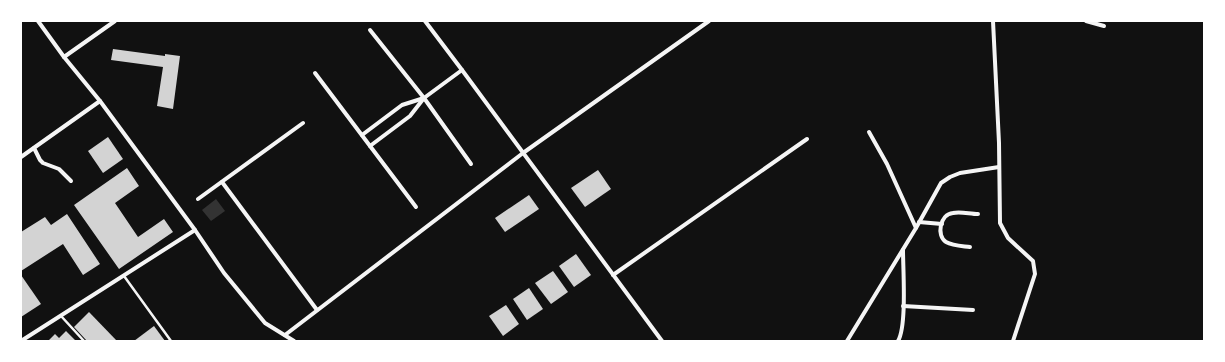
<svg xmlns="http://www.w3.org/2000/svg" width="1225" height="362" viewBox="0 0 1225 362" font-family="'DejaVu Sans',sans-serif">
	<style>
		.water { fill: #333 }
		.building { fill: #d3d3d3 }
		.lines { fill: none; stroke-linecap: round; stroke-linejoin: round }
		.service { stroke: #f5f5f5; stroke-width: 2.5 }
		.minor { stroke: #f5f5f5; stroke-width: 4 }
	</style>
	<rect width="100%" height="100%" fill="#111"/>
	<path class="water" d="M216,199L225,211L211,221L202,210Z"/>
	<g class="building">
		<path d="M113,49L165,56V54L180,56L173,109L157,106L163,67L111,60Z"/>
		<path d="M108,137L123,159L103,173L88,151Z"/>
		<path d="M127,168L139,186L115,203L138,237L164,219L173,232L119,269L74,205Z"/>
		<path d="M598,170L611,189L585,207L571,188Z"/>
		<path d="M529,195L539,209L505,232L495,218Z"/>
		<path d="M67,214L100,264L83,275L63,244L21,271V232L45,217L51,225Z"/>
		<path d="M576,254L591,275L574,287L559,266Z"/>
		<path d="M553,271L568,292L551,304L535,283Z"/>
		<path d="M21,275L41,304L21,317Z"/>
		<path d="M529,288L543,309L527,320L513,299Z"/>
		<path d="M506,305L519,324L503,336L489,316Z"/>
		<path d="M89,312L117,341H87L74,327Z"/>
		<path d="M154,326L165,341H134Z"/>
		<path d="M66,331L76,341L49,340L55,334L59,338Z"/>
	</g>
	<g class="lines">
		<g class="service">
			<path d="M124,276L171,341"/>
			<path d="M61,316L84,341"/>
		</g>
		<g class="minor">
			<path d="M38,21L64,57L100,101L195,230L224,273L265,323L294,341"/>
			<path d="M425,21L462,70L662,341"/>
			<path d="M993,21L999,143L1000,223L1008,238L1033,261L1035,274L1013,341"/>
			<path d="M1086,21L1104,26"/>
			<path d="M370,30L424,98L471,164"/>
			<path d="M64,57L115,21"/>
			<path d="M315,73L416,207"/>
			<path d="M869,132L887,164L916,228"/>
			<path d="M362,135L402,105L424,98"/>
			<path d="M370,146L410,116L424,98L462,70"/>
			<path d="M34,148L40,160L43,163L59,169L71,181"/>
			<path d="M21,157L100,101"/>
			<path d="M222,182L317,310"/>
			<path d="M198,199L303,123"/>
			<path d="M919,222L942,224"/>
			<path d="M970,247C963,246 953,246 946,242C936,236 940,214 953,213C960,211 970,214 978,214"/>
			<path d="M613,275L807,139"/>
			<path d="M903,306L973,310"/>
			<path d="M285,335L523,153L709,21"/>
			<path d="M21,341L195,230"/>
			<path d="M847,341L916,228L941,183L950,177L960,173L999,167"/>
			<path d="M898,341C907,326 903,270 903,250"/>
		</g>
	</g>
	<rect width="1225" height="362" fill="none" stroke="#ffffff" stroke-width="44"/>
</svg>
